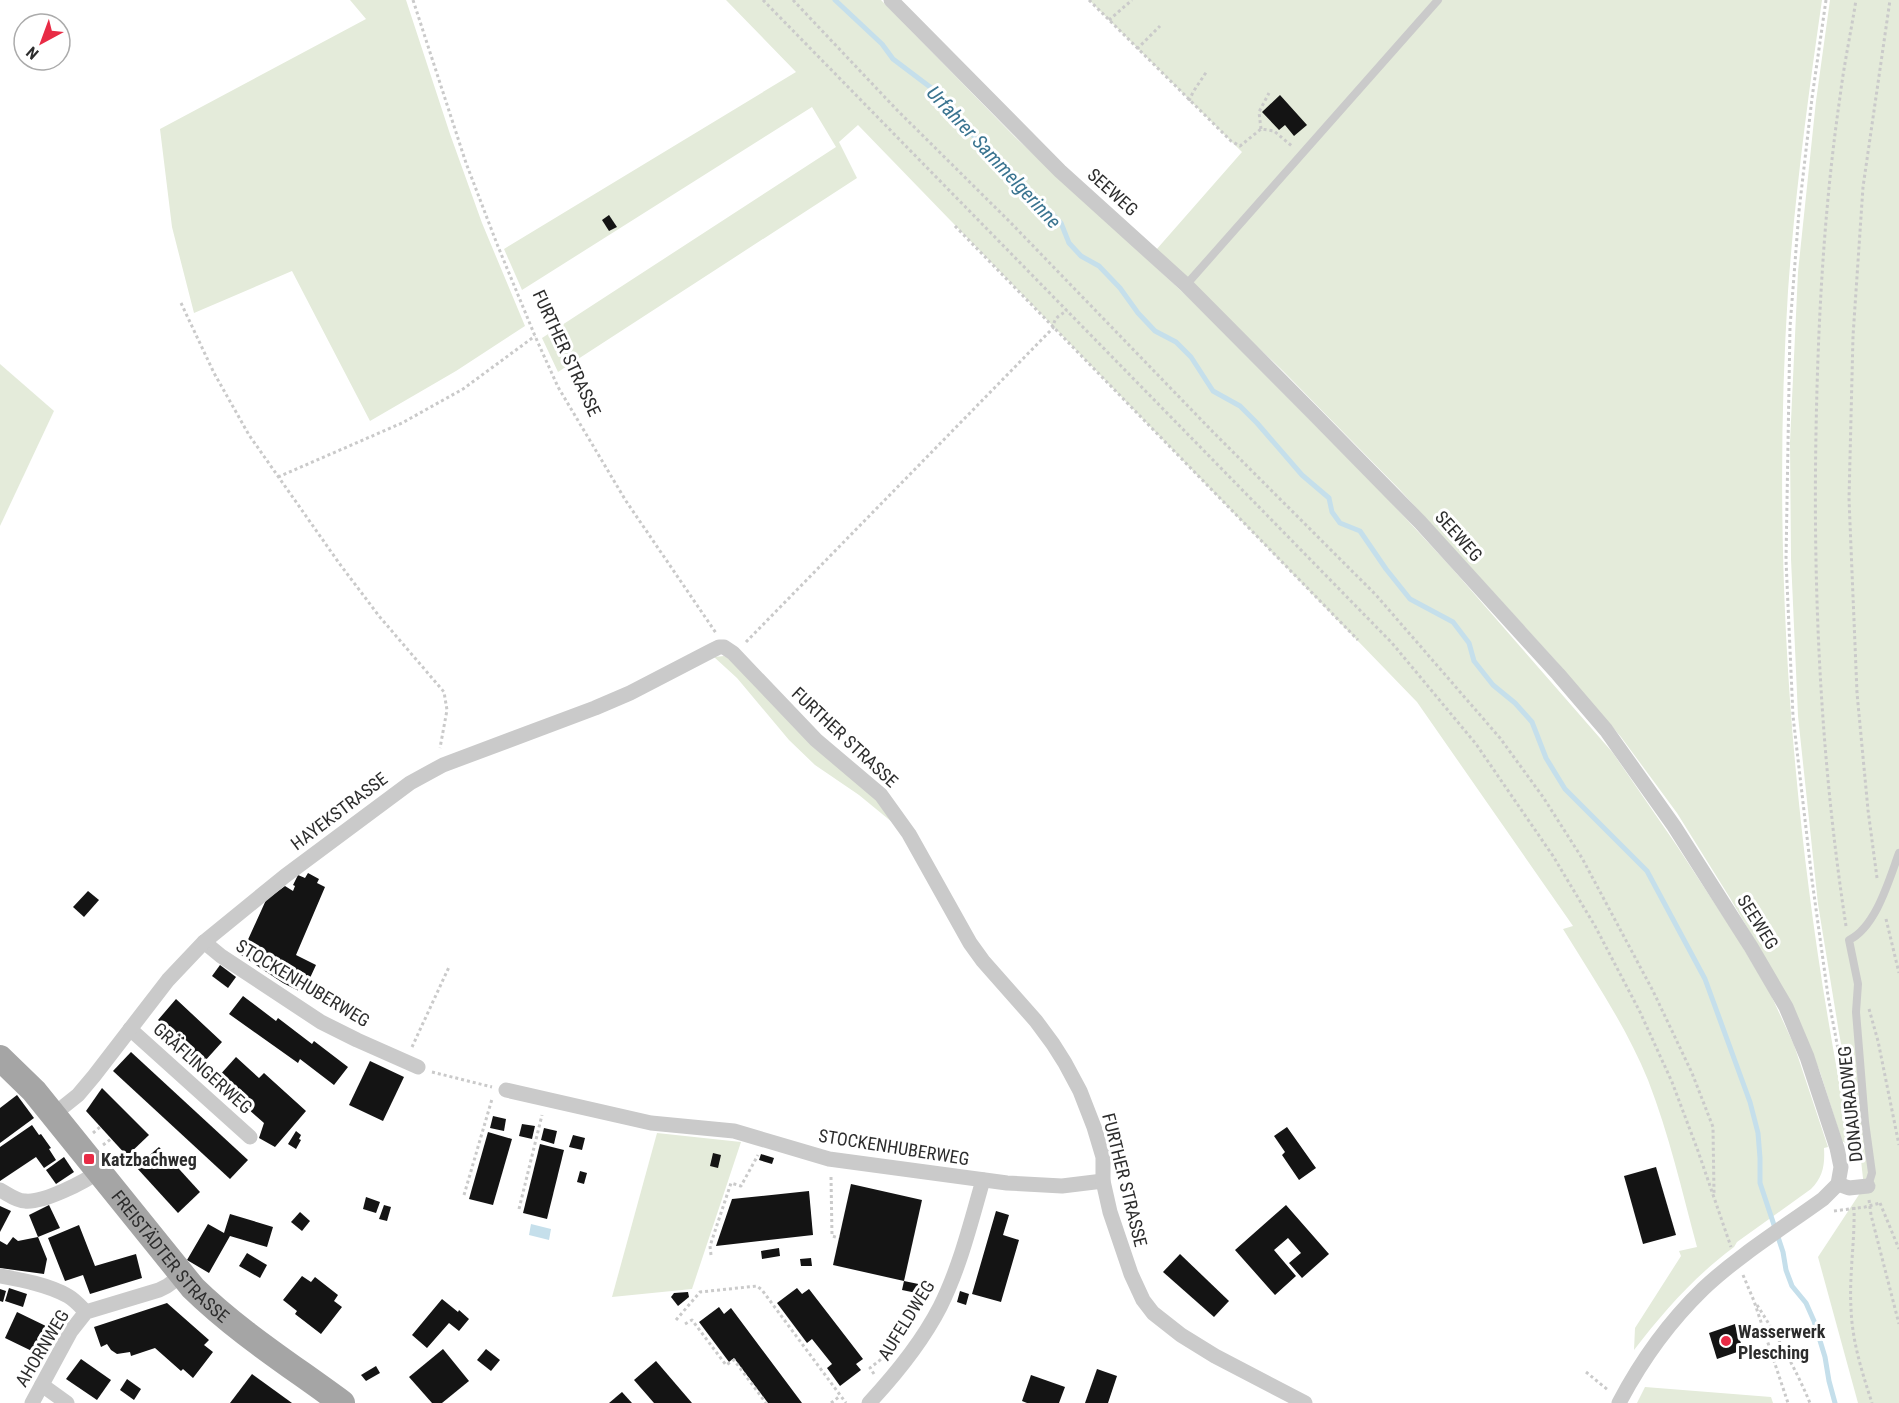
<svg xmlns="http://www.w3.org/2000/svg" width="1899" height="1403" viewBox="0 0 1899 1403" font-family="'Roboto Condensed',sans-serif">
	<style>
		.green { fill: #e4ebda }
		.water { fill: #c5dfeb }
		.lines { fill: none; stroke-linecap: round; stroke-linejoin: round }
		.stream { stroke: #c5dfeb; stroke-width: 5 }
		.building { fill: #141414 }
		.path { stroke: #cacaca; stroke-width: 3; stroke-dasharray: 3 3; stroke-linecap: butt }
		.service { stroke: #cacaca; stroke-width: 8 }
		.minor { stroke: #cacaca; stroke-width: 15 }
		.primary { stroke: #a5a5a5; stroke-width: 26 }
		.poi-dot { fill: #e82b45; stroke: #fff; stroke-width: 2 }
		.labels { text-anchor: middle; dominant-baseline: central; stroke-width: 6; stroke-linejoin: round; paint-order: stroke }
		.street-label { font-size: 18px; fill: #2d2d2d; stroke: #fff }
		.poi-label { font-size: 18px; font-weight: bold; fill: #2d2d2d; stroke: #fff; text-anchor: start }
		.water-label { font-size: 20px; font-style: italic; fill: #3a7490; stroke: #fff }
	</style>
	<rect width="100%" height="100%" fill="#fff"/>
	<g class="green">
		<path d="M350,0H406L450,134L482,223L525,326L456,371L370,421L292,271L194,313L172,227L160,129L366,19Z"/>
		<path d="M726,0H881L1015,137L1190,299L1384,495L1450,566L1613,753L1677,846L1736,936L1770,993L1794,1045L1828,1147L1824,1148C1825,1165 1823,1177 1811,1189L1737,1242L1734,1247C1695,1276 1664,1311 1634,1350L1635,1328L1681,1256L1679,1251L1697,1247C1682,1191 1669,1134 1648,1080C1626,1026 1593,978 1563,929L1573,926L1417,702L858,125L839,142L857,178L558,372L542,338L836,147L812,107L522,290L504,249L796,72Z"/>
		<path d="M1089,0H1822C1808,97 1795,194 1788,291C1770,575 1794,860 1850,1138L1847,1144L1842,1141L1820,1072L1792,1004L1730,898L1677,813L1621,737L1556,661L1400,490L1283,371L1156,250L1242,152Z"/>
		<path d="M1830,0H1899V1403H1858L1818,1257L1864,1187L1858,1134L1839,1033L1818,904L1798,716L1791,559L1790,442L1798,272L1816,101Z"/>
		<path d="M0,364L54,411L0,526Z"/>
		<path d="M724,656L736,662L881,801L898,827L859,795L815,765L789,740L737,678L714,657Z"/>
		<path d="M657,1133L741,1142L692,1289L612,1297Z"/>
		<path d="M1645,1387L1771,1397L1773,1403H1637Z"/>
	</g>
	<path class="water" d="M531,1224L551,1229L549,1240L529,1235Z"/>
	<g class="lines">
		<path class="stream" d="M835,0L882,44L893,59L942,96L967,126L984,152L1015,184L1042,204L1061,223L1069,243L1081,256L1099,266L1120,288L1138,313L1155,331L1176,342L1191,357L1213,391L1240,406L1257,423L1302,475L1329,498L1332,512L1340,523L1360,531L1386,569L1410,599L1453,622L1469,643L1474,661L1493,685L1515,703L1532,722L1546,758L1565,789L1647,871L1705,979L1750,1102L1758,1133L1760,1158V1183L1783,1252L1786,1270L1792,1286L1806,1303L1814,1321L1825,1357L1829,1381L1835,1403"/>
	</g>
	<g class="building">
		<path d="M1280,95L1307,125L1294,136L1285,125L1279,130L1262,112Z"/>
		<path d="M609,215L617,227L609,231L602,220Z"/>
		<path d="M308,873L319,879L317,883L325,887L296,955L316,965L303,993L283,983L241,955L266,900L285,886L293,891L295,886L293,885L298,875L305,878Z"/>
		<path d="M88,891L99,900L84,917L73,907Z"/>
		<path d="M220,965L236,977L228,988L212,976Z"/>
		<path d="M243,996L276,1021L278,1018L312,1044L314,1041L348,1067L334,1085L300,1059L298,1063L229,1014Z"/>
		<path d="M176,999L222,1042L204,1062L197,1056L194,1059L162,1030L165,1026L158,1020Z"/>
		<path d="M131,1052L248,1160L230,1179L113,1071Z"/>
		<path d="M236,1057L259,1078L264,1073L306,1111L275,1147L259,1138L264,1123L223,1087L226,1084L218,1077Z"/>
		<path d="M370,1061L404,1077L383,1121L349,1105Z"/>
		<path d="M102,1088L149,1135L127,1156L86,1111Z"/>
		<path d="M17,1095L34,1118L0,1143V1108Z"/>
		<path d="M493,1116L506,1119L504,1131L490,1128Z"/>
		<path d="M522,1124L535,1126L532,1139L519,1136Z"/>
		<path d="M32,1125L39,1135L41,1134L51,1148L49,1149L56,1160L44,1168L36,1157L0,1181V1147Z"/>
		<path d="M1287,1127L1316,1168L1299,1180L1282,1155L1285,1152L1274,1136Z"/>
		<path d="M544,1128L557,1131L554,1144L541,1140Z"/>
		<path d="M296,1131L301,1135L299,1139L301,1140L296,1149L288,1144Z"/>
		<path d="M488,1132L512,1139L493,1205L469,1199Z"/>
		<path d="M573,1135L585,1138L582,1150L569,1147Z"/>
		<path d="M540,1144L564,1150L547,1219L523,1213Z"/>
		<path d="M159,1147L200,1192L178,1213L136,1167Z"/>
		<path d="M713,1153L721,1155L718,1168L710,1166Z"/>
		<path d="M761,1154L774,1158L772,1164L759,1160Z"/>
		<path d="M64,1157L74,1172L56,1184L46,1170Z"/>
		<path d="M1656,1167L1676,1235L1643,1244L1624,1176Z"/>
		<path d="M580,1171L587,1173L584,1184L577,1182Z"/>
		<path d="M851,1184L922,1200L904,1281L833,1265Z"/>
		<path d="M809,1191L813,1235L716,1246L732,1199Z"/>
		<path d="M366,1197L380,1202L376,1213L363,1209Z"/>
		<path d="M49,1205L60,1228L38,1237L29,1215Z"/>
		<path d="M384,1205L391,1207L387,1221L379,1219Z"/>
		<path d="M1286,1205L1329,1254L1302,1278L1289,1263L1301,1253L1288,1238L1274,1250L1296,1276L1275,1295L1235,1250Z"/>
		<path d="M0,1206L11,1211L0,1232Z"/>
		<path d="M996,1211L1009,1215L1003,1235L1019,1240L1001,1302L972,1294Z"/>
		<path d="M300,1212L310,1221L302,1231L291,1222Z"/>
		<path d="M230,1214L273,1227L267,1247L230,1236L209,1273L187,1260L208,1224L224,1233Z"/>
		<path d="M79,1225L95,1266L136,1254L142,1278L90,1294L83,1275L65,1281L48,1238Z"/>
		<path d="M13,1237L18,1241L38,1237L47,1259L44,1274L0,1268V1241L7,1245Z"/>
		<path d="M779,1248L780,1256L762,1259L761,1251Z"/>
		<path d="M247,1253L267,1265L260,1278L239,1266Z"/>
		<path d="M1180,1254L1229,1301L1214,1317L1163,1272Z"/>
		<path d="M811,1258L812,1266H801L800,1259Z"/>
		<path d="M302,1276L311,1282L315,1277L338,1295L334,1301L342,1307L321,1334L295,1314L297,1311L283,1300Z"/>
		<path d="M904,1281L928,1286L926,1295L902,1290Z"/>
		<path d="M9,1288L27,1294L23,1307L5,1301Z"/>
		<path d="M797,1288L802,1294L809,1289L863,1359L856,1364L861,1370L840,1386L827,1368L832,1364L812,1339L807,1343L777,1303Z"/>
		<path d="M0,1289L6,1291L3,1302L0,1301Z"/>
		<path d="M960,1291L969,1294L966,1305L957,1302Z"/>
		<path d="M688,1292L689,1297L678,1306L671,1297L674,1293Z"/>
		<path d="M442,1299L458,1312L459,1310L469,1319L459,1331L449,1323L427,1348L412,1335Z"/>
		<path d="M167,1303L209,1340L204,1345L213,1352L193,1378L183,1369L181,1371L155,1348L131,1356L130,1352L117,1354L111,1350L107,1344L101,1347L94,1327Z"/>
		<path d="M719,1307L724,1314L731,1308L802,1403H768L734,1358L729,1362L699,1322Z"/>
		<path d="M17,1312L50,1328L38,1354L5,1338Z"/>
		<path d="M1735,1324L1743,1350L1717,1359L1709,1333Z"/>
		<path d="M443,1349L469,1381L442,1403H432L409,1377Z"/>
		<path d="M486,1349L500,1360L491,1371L477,1360Z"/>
		<path d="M81,1359L111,1380L97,1400L66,1379Z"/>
		<path d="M656,1361L692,1403H654L634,1380Z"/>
		<path d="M376,1366L380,1373L366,1381L361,1375Z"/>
		<path d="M1097,1369L1117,1376L1108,1403H1085Z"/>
		<path d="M252,1374L292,1403H230Z"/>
		<path d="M1031,1375L1065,1387L1059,1403H1027L1022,1401Z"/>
		<path d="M127,1379L141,1389L134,1400L120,1390Z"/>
		<path d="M622,1392L632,1403H609Z"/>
	</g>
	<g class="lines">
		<g class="path">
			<path d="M413,0L466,163L497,244L535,336L558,387L626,501L716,633"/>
			<path d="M763,0L1392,643L1476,744L1553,856L1595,926L1640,1012L1672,1082L1698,1151L1731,1247"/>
			<path d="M793,0L897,110L1010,222L1213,432L1376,595L1500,738L1543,797L1582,858L1653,991L1692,1073L1713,1127L1714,1194"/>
			<path d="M1089,0L1231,141L1240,146L1261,129L1274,131L1293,147"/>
			<path d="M1826,0L1812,98L1799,211L1790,327L1786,560L1793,716L1812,880L1828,996L1851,1118"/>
			<path d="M1109,20L1132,0"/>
			<path d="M1137,49L1160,26"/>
			<path d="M1189,101L1193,92L1207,71"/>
			<path d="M1261,129L1259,112L1269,93"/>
			<path d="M955,226L1358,640"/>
			<path d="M181,303L214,373L249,435L339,563L379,616L444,692L447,710L440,748"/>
			<path d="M278,477L402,423L463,389L535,336"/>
			<path d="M746,642L1053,328C1054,318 1058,316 1067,311"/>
			<path d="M1877,878L1868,810L1857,693L1849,499L1853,336L1863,187L1890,0"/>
			<path d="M1886,919L1899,973"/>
			<path d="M1846,926C1821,763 1813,597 1816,432C1818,321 1824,207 1840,97C1844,64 1851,32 1856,0"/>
			<path d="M1869,1009L1878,1041L1899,1145"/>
			<path d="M412,1047L449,967"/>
			<path d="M432,1072L492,1087"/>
			<path d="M93,1133L100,1127"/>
			<path d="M103,1145L111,1139"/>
			<path d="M831,1177L832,1236L839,1238"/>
			<path d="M464,1195L492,1099"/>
			<path d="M1869,1200L1871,1215L1899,1324"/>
			<path d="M1880,1203L1899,1249"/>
			<path d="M1854,1207C1855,1241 1849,1275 1851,1308C1852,1341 1862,1372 1872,1403"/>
			<path d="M519,1209L542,1115"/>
			<path d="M1834,1211L1865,1207L1880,1203"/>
			<path d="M711,1255L710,1246L731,1183L741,1186L758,1155"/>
			<path d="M1743,1275L1754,1301L1788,1403"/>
			<path d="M1757,1305C1777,1336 1796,1369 1810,1403"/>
			<path d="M676,1320L700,1292L757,1286L762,1290L846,1403"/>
			<path d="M685,1324L692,1320L726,1365L734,1360L766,1403"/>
			<path d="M1586,1372L1608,1390"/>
			<path d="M874,1374L870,1368L894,1349"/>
			<path d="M831,1403L840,1396"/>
		</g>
		<g class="service">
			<path d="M1186,285L1438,0"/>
			<path d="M1868,1186L1872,1173L1865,1122L1856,1012L1858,984L1849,940C1876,927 1889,880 1899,853"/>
		</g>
		<g class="minor">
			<path d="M891,0L1060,171L1186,285L1316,416L1420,522L1558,674L1606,730L1674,826L1751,947L1786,1007L1807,1057L1837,1148L1841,1167L1838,1184L1823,1199C1783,1228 1739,1255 1703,1289C1669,1322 1641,1361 1619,1403"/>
			<path d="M204,942L221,956L321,1022L357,1040L418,1067"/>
			<path d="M130,1029L250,1137"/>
			<path d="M506,1090L651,1123L734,1131L829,1159L1007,1183L1062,1186L1103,1181"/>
			<path d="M53,1115L78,1095L94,1076L168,980L204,942L285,876L410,783L443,765L595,708L630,693L711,651L719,647H724L733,653L816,740L881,795L909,834L970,943L983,961L1036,1021L1053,1044L1065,1063L1080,1091L1094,1127L1103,1157V1181L1110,1212L1131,1274L1143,1300L1153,1313L1181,1335L1215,1356L1305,1403"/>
			<path d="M1838,1184L1849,1188L1868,1186"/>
			<path d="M0,1190C8,1194 16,1201 25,1201C43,1203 85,1182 99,1171"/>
			<path d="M0,1276C22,1280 49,1285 68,1296C75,1300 81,1307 86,1312"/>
			<path d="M42,1385L67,1403"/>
			<path d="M32,1403L71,1331L86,1312L159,1290L167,1286L182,1275"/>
			<path d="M869,1403C896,1374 922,1342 940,1307C960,1267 971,1222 983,1180"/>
		</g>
		<path class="primary" id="s1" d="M0,1058L34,1091L193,1288C238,1332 292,1366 342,1403"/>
	</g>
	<g class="poi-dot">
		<rect x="83" y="1153" width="12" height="12" rx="3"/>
		<circle cx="1726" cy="1341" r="6"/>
	</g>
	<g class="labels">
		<g class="street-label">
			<text transform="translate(1113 192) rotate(42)">SEEWEG</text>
			<text transform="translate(567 353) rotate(65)">FURTHER STRASSE</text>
			<text transform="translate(1459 536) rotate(48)">SEEWEG</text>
			<text transform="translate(845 737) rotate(43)">FURTHER STRASSE</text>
			<text transform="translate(339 811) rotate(-37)">HAYEKSTRASSE</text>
			<text transform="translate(1758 922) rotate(58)">SEEWEG</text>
			<text transform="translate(303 983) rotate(31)">STOCKENHUBERWEG</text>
			<text transform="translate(203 1068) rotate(42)">GRÄFLINGERWEG</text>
			<text transform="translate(1850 1104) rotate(-96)">DONAURADWEG</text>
			<text transform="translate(894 1147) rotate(9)">STOCKENHUBERWEG</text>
			<text transform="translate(1125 1180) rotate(76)">FURTHER STRASSE</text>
			<text stroke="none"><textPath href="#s1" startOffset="262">FREISTÄDTER STRASSE</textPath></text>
			<text transform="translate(906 1320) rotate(-58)">AUFELDWEG</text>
			<text transform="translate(42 1348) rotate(-59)">AHORNWEG</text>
		</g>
		<g class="poi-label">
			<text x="101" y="1159">Katzbachweg</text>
			<text x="1738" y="1331">Wasserwerk<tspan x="1738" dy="21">Plesching</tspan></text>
		</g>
		<g class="water-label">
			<text transform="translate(994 157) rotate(47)">Urfahrer Sammelgerinne</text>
		</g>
	</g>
	<g transform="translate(42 42) rotate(221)"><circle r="28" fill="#ffffff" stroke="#ababab" stroke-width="1.5"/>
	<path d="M0-4.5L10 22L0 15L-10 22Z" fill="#e82b45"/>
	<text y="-9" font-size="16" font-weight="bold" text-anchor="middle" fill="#2d2d2d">N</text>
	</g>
</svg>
